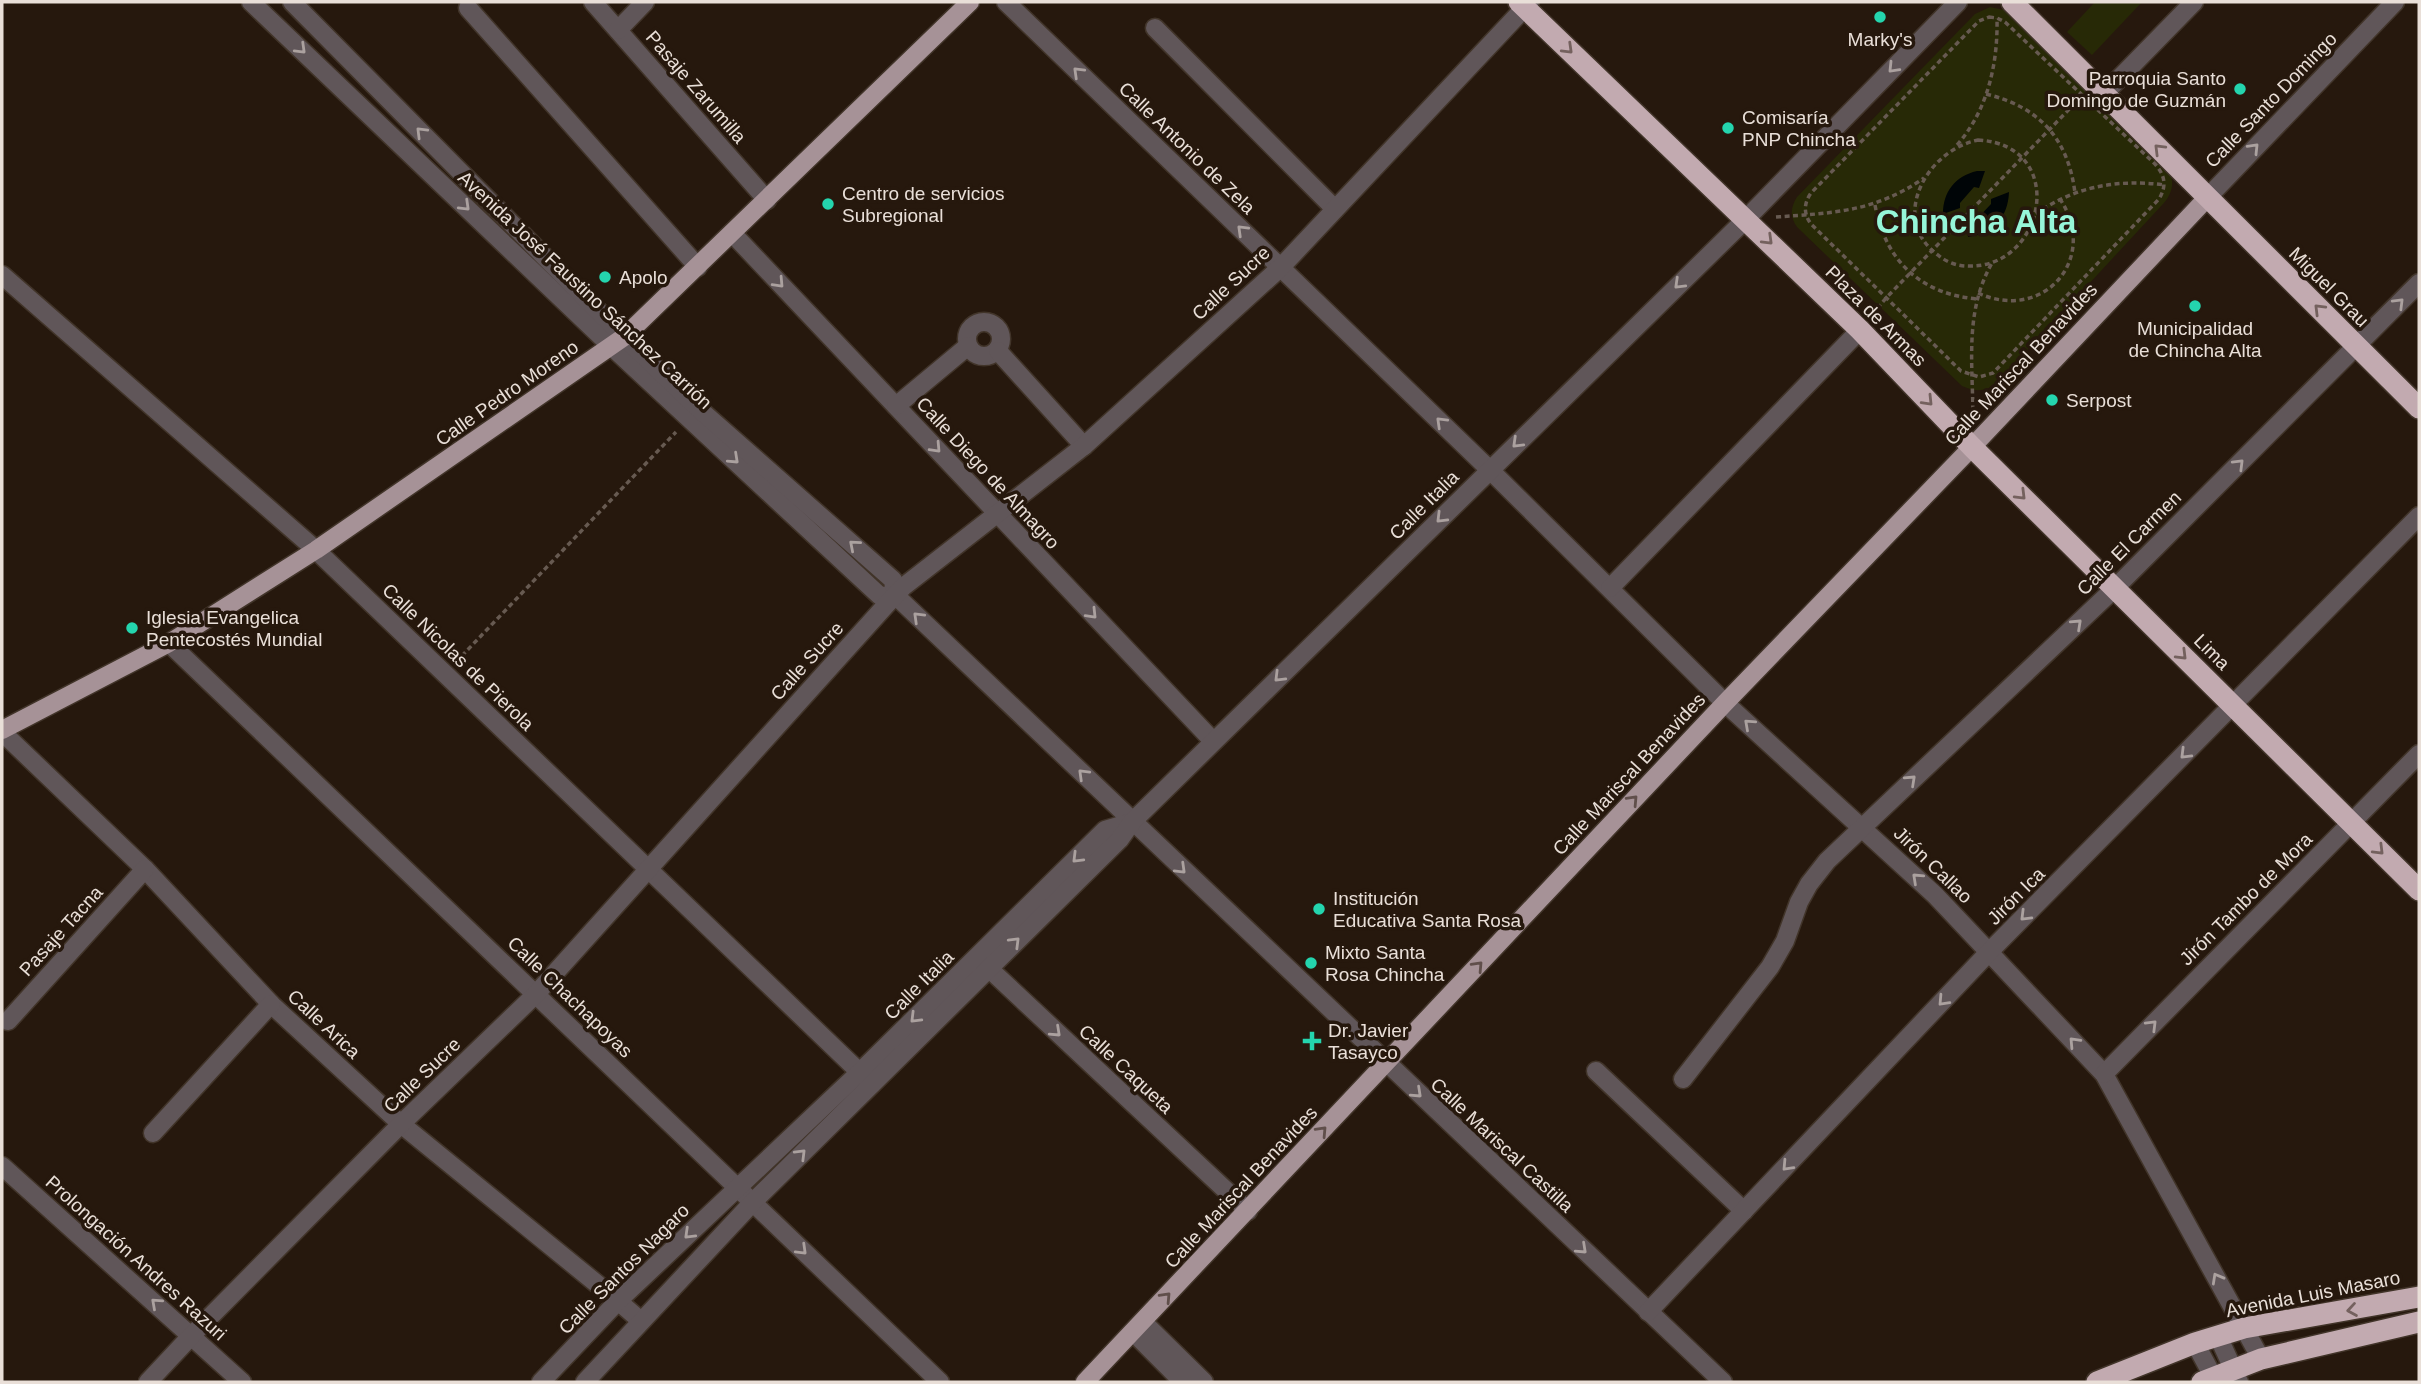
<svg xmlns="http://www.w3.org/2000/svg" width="2421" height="1384" viewBox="0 0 2421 1384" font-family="Helvetica,sans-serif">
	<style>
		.green { fill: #272906 }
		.water { fill: #000507 }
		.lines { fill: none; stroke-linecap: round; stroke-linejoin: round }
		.minor-casing { stroke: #413429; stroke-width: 21 }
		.major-casing { stroke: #413429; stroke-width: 21 }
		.highway-casing { stroke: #413429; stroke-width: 24 }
		.path { stroke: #675a51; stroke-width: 3.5; stroke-dasharray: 5 3.5; stroke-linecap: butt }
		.minor { stroke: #605659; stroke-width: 18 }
		.major { stroke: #a69297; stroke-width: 18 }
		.highway { stroke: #c2aab0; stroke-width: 21 }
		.oneway { stroke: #aba19f }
		.oneway2 { stroke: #74615e }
		.oneway3 { stroke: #604f4b }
		.poi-dot { fill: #24d5ae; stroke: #26180d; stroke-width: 2.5 }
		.labels { text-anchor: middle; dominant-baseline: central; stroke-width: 7; stroke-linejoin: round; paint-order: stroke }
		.poi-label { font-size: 19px; fill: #e9dfd8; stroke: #26180d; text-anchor: start }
		.street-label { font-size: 19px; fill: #e9dfd8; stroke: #26180d }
		.town-label { font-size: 33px; font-weight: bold; fill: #96f6d9; stroke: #26180d }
	</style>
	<rect width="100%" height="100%" fill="#26180d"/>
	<g class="green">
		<path d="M2095,2H2142L2092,55L2067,32Z"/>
		<path d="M1990,7L2004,10L2168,168C2175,181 2173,193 2163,204L1997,383C1985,392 1975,392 1962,386L1797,227C1790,217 1790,208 1797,197L1975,14Z"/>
	</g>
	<g class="water">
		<path d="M1977,171H1985L1979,188L1974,187L1960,203V208L1943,214C1943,192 1955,176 1977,171Z"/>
		<path d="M2009,192C2008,218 1993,233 1968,237L1970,221L1976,220L1991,204V199Z"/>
	</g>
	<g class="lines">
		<defs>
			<g id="minor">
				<path d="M251,2L611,346L880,596L895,595"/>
				<path d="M292,2L624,337L699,409L893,580L895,595L1723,1382"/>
				<path d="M593,2L767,200"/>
				<path d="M1006,2L1490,470L1725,703L1935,895L2104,1074L2261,1359"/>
				<path d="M468,8L698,267"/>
				<path d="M1155,28L1335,209"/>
				<path d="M618,30L645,2"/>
				<path d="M2104,94L2194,2"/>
				<path d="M2207,198L2395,2"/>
				<path d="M732,233L1213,741"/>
				<path d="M2,275L316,550L872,1084"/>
				<circle cx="984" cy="339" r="17"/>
				<path d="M998,351L1084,446"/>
				<path d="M896,406L968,346"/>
				<path d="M1610,588L1860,330"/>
				<path d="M169,643L940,1382"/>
				<path d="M2,732L145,869L271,1004L401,1124L618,1301L641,1321"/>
				<path d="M982,962L1248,1211"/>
				<path d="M8,1021L145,869"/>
				<path d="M1596,1071L1744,1211"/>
				<path d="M2104,1074L2419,754"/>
				<path d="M1683,1079L1770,967L1785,941L1799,902L1809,884L1827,861L2115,588L2419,283"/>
				<path d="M153,1133L271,1004"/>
				<path d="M2,1166L242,1382"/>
				<path d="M1648,1312L1990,951L2419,516"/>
				<path d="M1143,1322L1204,1382"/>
				<path d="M1133,1332L1183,1382"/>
				<path d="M2218,1336L2239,1382"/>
				<path d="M2195,1343L2216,1382"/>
				<path d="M148,1382L192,1335L401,1124L536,994L887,604L903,587L1084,446L1281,267L1530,2"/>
				<path d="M541,1382L618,1301L860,1072L1105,830L1132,822"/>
				<path d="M585,1382L753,1202L1120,839L1132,822L1746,219L1958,2"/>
			</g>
			<g id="major">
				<path d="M2,730L169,643L316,550L624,337L970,2"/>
				<path d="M1085,1382L1725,703L1972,447L2207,198"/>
			</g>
			<g id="highway">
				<path d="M1519,2L1860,330L1972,447L2419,890"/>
				<path d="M2012,2L2419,408"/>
				<path d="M2097,1382L2195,1343L2244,1328L2419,1297"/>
				<path d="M2202,1382L2261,1359L2419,1322"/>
			</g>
		</defs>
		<use href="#minor" class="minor-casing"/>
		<use href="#major" class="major-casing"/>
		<use href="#highway" class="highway-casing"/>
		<g class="path">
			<path d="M1989,17L1997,18L2005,22L2155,164C2165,175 2167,186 2159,199L1993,373L1979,377L1961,371L1811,224C1803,213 1804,203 1811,193L1973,27L1979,21Z"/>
			<path d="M1986,94C2039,107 2068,138 2075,193"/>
			<path d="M1978,140C2070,145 2045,270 1967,266C1957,266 1946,262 1938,255C1888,219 1927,150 1978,140Z"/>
			<path d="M1957,145C1988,110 1998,63 1997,18"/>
			<path d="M1875,205C1885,260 1920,294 1977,299"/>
			<path d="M2036,214C2075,186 2118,179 2165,185"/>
			<path d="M1776,217C1833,213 1875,212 1924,178"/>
			<path d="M1978,293C2043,323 2100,259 2060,199"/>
			<path d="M1872,315L1886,298L2080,98"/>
			<path d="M1973,419C1973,365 1964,312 1992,263"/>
			<path d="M456,662L676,432"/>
		</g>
		<use href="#minor" class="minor"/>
		<use href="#major" class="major"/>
		<use href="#highway" class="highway"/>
	</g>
	<defs><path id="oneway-chevron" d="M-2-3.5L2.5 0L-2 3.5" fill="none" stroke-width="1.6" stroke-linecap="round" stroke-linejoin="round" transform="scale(1.75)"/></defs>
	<g class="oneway">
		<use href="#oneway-chevron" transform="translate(301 49) rotate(44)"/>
		<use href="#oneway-chevron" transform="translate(1893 68) rotate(134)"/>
		<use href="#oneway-chevron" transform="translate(1078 72) rotate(-136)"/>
		<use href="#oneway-chevron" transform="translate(421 132) rotate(-135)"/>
		<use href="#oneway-chevron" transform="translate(2254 148) rotate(-46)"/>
		<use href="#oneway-chevron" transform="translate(465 206) rotate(44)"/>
		<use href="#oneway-chevron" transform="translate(1242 230) rotate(-136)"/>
		<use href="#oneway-chevron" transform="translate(779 283) rotate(47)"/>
		<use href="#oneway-chevron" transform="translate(1679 284) rotate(136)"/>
		<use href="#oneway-chevron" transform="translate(2399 303) rotate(-45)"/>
		<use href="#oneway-chevron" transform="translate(1441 422) rotate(-136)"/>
		<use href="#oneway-chevron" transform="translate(1517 443) rotate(136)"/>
		<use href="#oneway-chevron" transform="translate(936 448) rotate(47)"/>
		<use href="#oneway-chevron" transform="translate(734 459) rotate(43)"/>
		<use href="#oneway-chevron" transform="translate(2239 464) rotate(-45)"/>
		<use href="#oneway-chevron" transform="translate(1441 518) rotate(135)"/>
		<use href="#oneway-chevron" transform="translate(854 545) rotate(-139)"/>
		<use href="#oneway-chevron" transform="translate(1092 614) rotate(46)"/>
		<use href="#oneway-chevron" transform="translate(918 617) rotate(-136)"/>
		<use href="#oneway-chevron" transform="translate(2077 624) rotate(-43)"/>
		<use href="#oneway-chevron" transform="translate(1279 677) rotate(135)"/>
		<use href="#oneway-chevron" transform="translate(1749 724) rotate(-138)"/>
		<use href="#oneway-chevron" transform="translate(2185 754) rotate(135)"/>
		<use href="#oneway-chevron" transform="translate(1083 774) rotate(-136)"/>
		<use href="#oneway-chevron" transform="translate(1911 780) rotate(-43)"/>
		<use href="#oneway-chevron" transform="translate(1077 858) rotate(135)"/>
		<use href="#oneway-chevron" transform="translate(1181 869) rotate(44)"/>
		<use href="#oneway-chevron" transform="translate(1917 878) rotate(-137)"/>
		<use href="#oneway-chevron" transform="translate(2025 916) rotate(135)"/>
		<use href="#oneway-chevron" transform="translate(1015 942) rotate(-45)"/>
		<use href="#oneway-chevron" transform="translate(1943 1001) rotate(133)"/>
		<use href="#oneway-chevron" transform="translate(915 1018) rotate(135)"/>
		<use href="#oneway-chevron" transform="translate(2152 1025) rotate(-45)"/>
		<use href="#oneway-chevron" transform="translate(1056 1032) rotate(43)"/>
		<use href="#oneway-chevron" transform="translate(2074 1042) rotate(-133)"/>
		<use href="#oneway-chevron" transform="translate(1417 1093) rotate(43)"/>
		<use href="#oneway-chevron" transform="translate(801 1154) rotate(-45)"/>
		<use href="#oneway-chevron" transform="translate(1787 1166) rotate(133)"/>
		<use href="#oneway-chevron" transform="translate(689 1234) rotate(136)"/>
		<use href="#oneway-chevron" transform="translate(1582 1249) rotate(43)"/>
		<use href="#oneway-chevron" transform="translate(802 1250) rotate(44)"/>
		<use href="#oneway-chevron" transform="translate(2217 1278) rotate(-119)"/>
		<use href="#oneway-chevron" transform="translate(156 1303) rotate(-138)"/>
	</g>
	<g class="oneway2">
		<use href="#oneway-chevron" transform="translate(1568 49) rotate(44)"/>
		<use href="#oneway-chevron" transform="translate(2159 149) rotate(-135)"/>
		<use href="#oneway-chevron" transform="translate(1768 240) rotate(44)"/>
		<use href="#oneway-chevron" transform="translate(2319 309) rotate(-135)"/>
		<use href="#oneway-chevron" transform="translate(1928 401) rotate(46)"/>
		<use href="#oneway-chevron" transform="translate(2021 495) rotate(45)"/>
		<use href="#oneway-chevron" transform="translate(2182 655) rotate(45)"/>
		<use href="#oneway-chevron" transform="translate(2379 850) rotate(45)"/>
		<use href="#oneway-chevron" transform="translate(2352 1310) rotate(171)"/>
	</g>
	<g class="oneway3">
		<use href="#oneway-chevron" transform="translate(1633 800) rotate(-47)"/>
		<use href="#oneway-chevron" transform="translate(1478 966) rotate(-47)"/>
		<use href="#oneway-chevron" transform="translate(1322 1131) rotate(-47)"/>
		<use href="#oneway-chevron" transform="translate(1166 1297) rotate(-47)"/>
	</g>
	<g class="poi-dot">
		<circle cx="1880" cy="17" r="7"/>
		<circle cx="2240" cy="89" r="7"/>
		<circle cx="1728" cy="128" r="7"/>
		<circle cx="828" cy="204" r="7"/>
		<circle cx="605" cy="277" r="7"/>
		<circle cx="2195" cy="306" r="7"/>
		<circle cx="2052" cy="400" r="7"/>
		<circle cx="132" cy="628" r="7"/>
		<circle cx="1319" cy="909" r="7"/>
		<circle cx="1311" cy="963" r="7"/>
		<path d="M1308.5 1030.5h7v7h7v7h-7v7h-7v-7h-7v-7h7z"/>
	</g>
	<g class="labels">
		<g class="poi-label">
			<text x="1880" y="39" text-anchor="middle">Marky's</text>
			<text x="2226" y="78" text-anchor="end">Parroquia Santo<tspan x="2226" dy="22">Domingo de Guzmán</tspan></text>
			<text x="1742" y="117">Comisaría<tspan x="1742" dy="22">PNP Chincha</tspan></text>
			<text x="842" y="193">Centro de servicios<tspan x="842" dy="22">Subregional</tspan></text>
			<text x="619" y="277">Apolo</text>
			<text x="2195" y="328" text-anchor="middle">Municipalidad<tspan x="2195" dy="22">de Chincha Alta</tspan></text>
			<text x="2066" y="400">Serpost</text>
			<text x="146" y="617">Iglesia Evangelica<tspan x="146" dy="22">Pentecostés Mundial</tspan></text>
			<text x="1333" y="898">Institución<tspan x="1333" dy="22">Educativa Santa Rosa</tspan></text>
			<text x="1325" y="952">Mixto Santa<tspan x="1325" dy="22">Rosa Chincha</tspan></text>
			<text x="1328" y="1030">Dr. Javier<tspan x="1328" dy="22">Tasayco</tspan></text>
		</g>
		<g class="street-label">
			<text transform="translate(696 87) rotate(49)">Pasaje Zarumilla</text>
			<text transform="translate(2271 100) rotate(-46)">Calle Santo Domingo</text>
			<text transform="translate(1187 148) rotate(44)">Calle Antonio de Zela</text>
			<text transform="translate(1231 283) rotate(-43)">Calle Sucre</text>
			<text transform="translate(2329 287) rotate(45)">Miguel Grau</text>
			<text transform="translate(585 290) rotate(43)">Avenida José Faustino Sánchez Carrión</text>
			<text transform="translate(1876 316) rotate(45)">Plaza de Armas</text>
			<text transform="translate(2021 364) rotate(-47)">Calle Mariscal Benavides</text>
			<text transform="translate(507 393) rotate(-35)">Calle Pedro Moreno</text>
			<text transform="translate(988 473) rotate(47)">Calle Diego de Almagro</text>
			<text transform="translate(1424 505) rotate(-45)">Calle Italia</text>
			<text transform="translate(2129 543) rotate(-45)">Calle El Carmen</text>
			<text transform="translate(2212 652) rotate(45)">Lima</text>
			<text transform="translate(458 657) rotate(44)">Calle Nicolas de Pierola</text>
			<text transform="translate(807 661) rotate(-48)">Calle Sucre</text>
			<text transform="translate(1629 774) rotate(-47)">Calle Mariscal Benavides</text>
			<text transform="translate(1933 865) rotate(44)">Jirón Callao</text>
			<text transform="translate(2016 896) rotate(-45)">Jirón Ica</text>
			<text transform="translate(2246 899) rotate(-45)">Jirón Tambo de Mora</text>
			<text transform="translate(61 931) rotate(-48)">Pasaje Tacna</text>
			<text transform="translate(919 985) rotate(-45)">Calle Italia</text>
			<text transform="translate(570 997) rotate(44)">Calle Chachapoyas</text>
			<text transform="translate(324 1024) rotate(43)">Calle Arica</text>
			<text transform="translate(1126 1069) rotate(43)">Calle Caqueta</text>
			<text transform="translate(422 1075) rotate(-44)">Calle Sucre</text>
			<text transform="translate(1502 1145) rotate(43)">Calle Mariscal Castilla</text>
			<text transform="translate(1241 1187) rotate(-47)">Calle Mariscal Benavides</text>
			<text transform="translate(136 1258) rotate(42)">Prolongación Andres Razuri</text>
			<text transform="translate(624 1269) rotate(-45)">Calle Santos Nagaro</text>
			<text transform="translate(2313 1294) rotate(-11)">Avenida Luis Masaro</text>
		</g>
		<g class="town-label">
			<text x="1976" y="221">Chincha Alta</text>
		</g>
	</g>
	<rect width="2421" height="1384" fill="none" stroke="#e9dfd8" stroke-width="7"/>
</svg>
